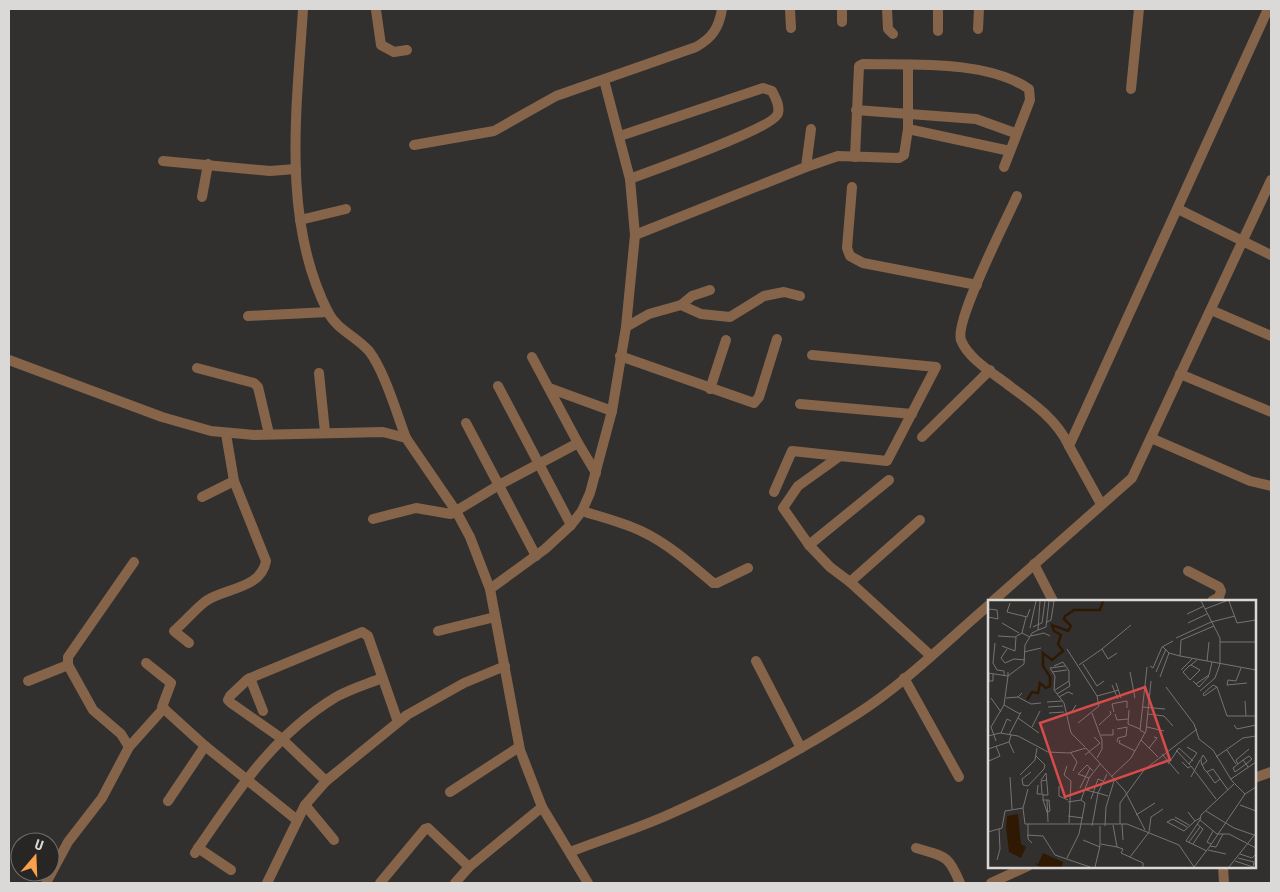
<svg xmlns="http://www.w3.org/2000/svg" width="1280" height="892" viewBox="0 0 1280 892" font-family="'Roboto Condensed',sans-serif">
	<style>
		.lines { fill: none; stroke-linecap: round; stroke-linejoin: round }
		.minor { stroke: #85644a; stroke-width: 10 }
		.tertiary { stroke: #85644a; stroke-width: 10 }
		.inset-river { fill: none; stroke: #301903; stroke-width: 2.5 }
		.inset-road { fill: none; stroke: #767472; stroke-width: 1 }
		.view { fill: #d74b4b; fill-opacity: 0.15; stroke: #d74b4b; stroke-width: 2.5 }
		.inset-edge { fill: none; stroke: #dbd9d8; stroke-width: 2.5 }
	</style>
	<rect width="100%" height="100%" fill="#32302e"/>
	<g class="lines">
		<g class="minor">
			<path d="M303,9C297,107 281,220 328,312C337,330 356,336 369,351C384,370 397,414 406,438"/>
			<path d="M790,9L791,28"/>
			<path d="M842,9V22"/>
			<path d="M887,9L888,29L893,34"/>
			<path d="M376,10L381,45L394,52L407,50"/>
			<path d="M978,29L979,9"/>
			<path d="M938,31V9"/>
			<path d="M1131,89L1139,9"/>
			<path d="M856,110L976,119L1015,133"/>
			<path d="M908,129L1010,151"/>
			<path d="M620,136L763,88L772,91C775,97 780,105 778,113C775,128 650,171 630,179"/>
			<path d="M414,145L494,131L556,96L696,47C712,38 719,28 722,9"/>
			<path d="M855,157L859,66L863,64C912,65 987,60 1029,89L1030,100L1004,167"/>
			<path d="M163,161L270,171L296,169"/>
			<path d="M806,167L838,156L899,158L904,155L908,129V65"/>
			<path d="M852,187L847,248L850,256L863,263L977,285"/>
			<path d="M1017,196C1007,219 954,321 961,340C968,359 996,375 1011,387C1033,403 1057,420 1069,446"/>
			<path d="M202,197L208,164"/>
			<path d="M1178,209L1271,255"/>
			<path d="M300,220L346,209"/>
			<path d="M635,235L806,167L811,129"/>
			<path d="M681,305L692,296L710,290"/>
			<path d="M1211,310L1271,336"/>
			<path d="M248,316L328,312"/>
			<path d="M626,327L649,314L681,305L701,314L730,317L764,296L784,292L800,296"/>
			<path d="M620,356L754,403L759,397L777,339"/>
			<path d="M197,368L254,383L258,387L269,434"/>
			<path d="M319,373L325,432"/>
			<path d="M1180,374L1271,412"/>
			<path d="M498,386L571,525"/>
			<path d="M549,388L612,411"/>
			<path d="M710,389L726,340"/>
			<path d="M800,404L912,414"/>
			<path d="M466,423L536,556"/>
			<path d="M922,437L990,370"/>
			<path d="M1151,438L1250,481L1271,486"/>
			<path d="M578,443L596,473"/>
			<path d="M840,456L798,486L783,508L809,545L830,567L850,582L931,656"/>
			<path d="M774,492L792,451L887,461L936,367L812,355"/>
			<path d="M202,497L234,481"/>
			<path d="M1101,504L1069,446L1268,9"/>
			<path d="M582,511C601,517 622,522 641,531C667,543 691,564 713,583H717L748,568"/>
			<path d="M373,519L416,508L451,514L499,485L578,443L532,357"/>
			<path d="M809,545L889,480"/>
			<path d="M1034,564L1053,601"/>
			<path d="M1188,571L1219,587L1221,591L1219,597L1212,601"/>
			<path d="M850,582L920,520"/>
			<path d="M490,589L545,549L571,525L582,511L590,493L612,411L626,327L635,235L630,179L604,80"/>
			<path d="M993,601L1132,478L1271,180"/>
			<path d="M438,631L495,617"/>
			<path d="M189,643L174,631C185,622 195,609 206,601C225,588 261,589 266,561L234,481L226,434"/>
			<path d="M756,661L801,748"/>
			<path d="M146,663L171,683L162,707L205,746"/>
			<path d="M250,678L263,711"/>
			<path d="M904,678L959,777"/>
			<path d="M28,681L68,665"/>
			<path d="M129,747L164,708"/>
			<path d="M1254,778L1271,772"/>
			<path d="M326,781L281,738L231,703L228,700L230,696L248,679L362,632L368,636L398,722"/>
			<path d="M450,792L519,747"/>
			<path d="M168,801L205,746L297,820"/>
			<path d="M305,805L334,840"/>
			<path d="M198,848L231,870"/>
			<path d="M916,848C945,857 948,854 960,883"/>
			<path d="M570,852C603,839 637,829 670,814C734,786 798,752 857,714C905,683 946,642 989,605"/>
			<path d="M195,853C235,794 273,735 336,697C350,689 367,684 382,678"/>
			<path d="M1223,866L1224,883"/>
			<path d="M46,883L68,842L102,798L129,747L121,734L93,710L68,665V657L134,562"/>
			<path d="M267,883L305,805L326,781L407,715L464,683L505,666"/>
			<path d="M380,883L425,829L428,828L469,867"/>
			<path d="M455,883L469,867L542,807"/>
			<path d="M991,883L1028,866"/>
		</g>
		<path class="tertiary" d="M9,360L162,417L211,431L254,435L383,432L406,438L456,511L470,537L490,589L520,750L542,807L588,883"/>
	</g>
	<g transform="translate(988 600)">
		<rect width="268" height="268" fill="#32302e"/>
		<path d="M30,214L33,244L38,247L33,258L21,252L18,228L19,216ZM55,253L75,262L74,267H52L46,263L50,264Z" fill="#301903"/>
		<path class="inset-river" d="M39,100L44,92L50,93L52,83L58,88L62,86V77L55,66V53L64,60L75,51L70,44L73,35L66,31L64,25L80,31L83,26L76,19L77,16L86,10H112L115,1"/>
		<path class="inset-road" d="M241,1L249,23L268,20M22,3L19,12L39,17L42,9M0,9L9,10L10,19L0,17M217,9L238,1M199,14L216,6M59,22L63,20L66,1H62M14,23L31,33M200,23L219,14M45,27L54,23L57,1M42,28L48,1M50,30L58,27L61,1M34,33L38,17M10,36L27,37L34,33L42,37M43,36L56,33L62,36M188,38L223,22L247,16M232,42H268M7,43L5,63L9,70L16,71V76M14,46L27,51L28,37M175,47L181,53L192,56L268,70M19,49L13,58L17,63L26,59L37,60M79,49L109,96M114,49L143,25M36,52L53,48M192,56L193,40L226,26M219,61L221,42M95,64L109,86L116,81M91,65L114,49L120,59L129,53M203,65L212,70L202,80L195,72L201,66L203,65L209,60M66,66L75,62L81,71V81M77,66L62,68L67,76L66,90L76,103L83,133L97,147M162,66L165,68L174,47L185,41M253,68L248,81L240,80L239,85L259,83M193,70L204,59M20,72V76L36,64L37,45L44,33L50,30L52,1M64,72L79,70M142,72L147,98M168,72L178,49M0,73L20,76M1,73V81H5V74M172,77L181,53M205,81L208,84L221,75L224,62M128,83L133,98M208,84L211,87L221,76M124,85L130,99M225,85L229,87L216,96L215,94ZM178,87L206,124L211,139L225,150L244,181L257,194M229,87L239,116H268M67,90L81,81L82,86L69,94M212,91L227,78L232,64V38L213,1M30,97L43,104L53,103M71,97L80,92L85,94M3,98L13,112M18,98L30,97L34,93M257,101L258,116M59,102L74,101M16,105L32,114M60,107L75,106M155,107L177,109M141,110L140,124L152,129M126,112L124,104L128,103L139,101V108M61,113L76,112M104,113L114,140V149L109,158M127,114L129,120L140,119M160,114L176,116L185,126M77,115L83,113L88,105M30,118L51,133M90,123L111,106L109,96L131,90M111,125L123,114L122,111M246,125L249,129L268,125M44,127L52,111M159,127L176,131M129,129L139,127L138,136L130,138L129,142M13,133L19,119L23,121M157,133L152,130L159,67M21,135L33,112M23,135L21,142L26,153M113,135H125V129M0,136L12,133L30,136L60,152L81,153L98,148L137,191L157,230M132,140L131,143L147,151M153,140L170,157M8,141L3,127L16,105L20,76M199,147L209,153L201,164M161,148L169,138L166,137M0,149L21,142M188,150L202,165M239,150L248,164M83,153L89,162L85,171M174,154L191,174M97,155L112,143L106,137M0,157L1,161L12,156L8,146M228,157L255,138L268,136M255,160L261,156L264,159L258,164L247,172L245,168L255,160L258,164L260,167M194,162L200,168L203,166L228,199M180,164L191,148L205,161M250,164L248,160L261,149M214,165L219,161L215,155L213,159V161L214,165L215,166L216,169L219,172L225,169L240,190M79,166L76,175L83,181L81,223M43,172L34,179L35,185L40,186L56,169L57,165L48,156M219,172L227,183L232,179M119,174L110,193L120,196M32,175L47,160L49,148M22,177L24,209M123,177L143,158L158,131L163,81M203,177L212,160M101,178L90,174L99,165L105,171M243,179L268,162M53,180L58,173L60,195H55M246,184L213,215L212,220L229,234H241L268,248M50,185L49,194H55V200M71,186V196L80,200M92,188L102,168M98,190L110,193L104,226M54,193L53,181L59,180M103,199L110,179L115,181M59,200L60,222M80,202L93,200L101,178L112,164M252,205L268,211M35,208L40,189M218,211L246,228L266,235M60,212L62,211L61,200H55L60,215M200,212L207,221L212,218M148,215L167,203M80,216L95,218M187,217L201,225M212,220L198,241L219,251M40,224V239L44,243M132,224V203L156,170L209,129M134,224L135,240M125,225L129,247L135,249L133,253L155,263V267M117,226L118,207L126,181M199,227L185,219L179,222L196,231L207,221M0,232L14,228L17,211L35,208L37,224H139L191,245L206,267M39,235L55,236L67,255L102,267M95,240L112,247M201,242L212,227M113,244L129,247M205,244L215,229L209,224M223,244L219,242L225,231M222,246L257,194L268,187M220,250L238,254M252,254L264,258L268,254M142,257L161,232L163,217L175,209M79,258L91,234L97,203L93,200M250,258L266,262M9,260L12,249L11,229M247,261L265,267L266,262M107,267L112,246V226M206,267L222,246L228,247L235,234M241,267L268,233"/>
		<path class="view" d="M157,87L182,160L77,197L52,123Z"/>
		<rect width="268" height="268" class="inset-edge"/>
	</g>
	<rect width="1280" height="892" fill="none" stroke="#dbd9d8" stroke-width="20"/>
	<g transform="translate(35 857) rotate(19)"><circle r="24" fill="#282624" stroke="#706e6c"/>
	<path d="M0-4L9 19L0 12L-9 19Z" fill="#f9a04d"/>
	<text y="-8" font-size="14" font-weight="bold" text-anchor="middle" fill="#dbd9d8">U</text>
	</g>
</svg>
